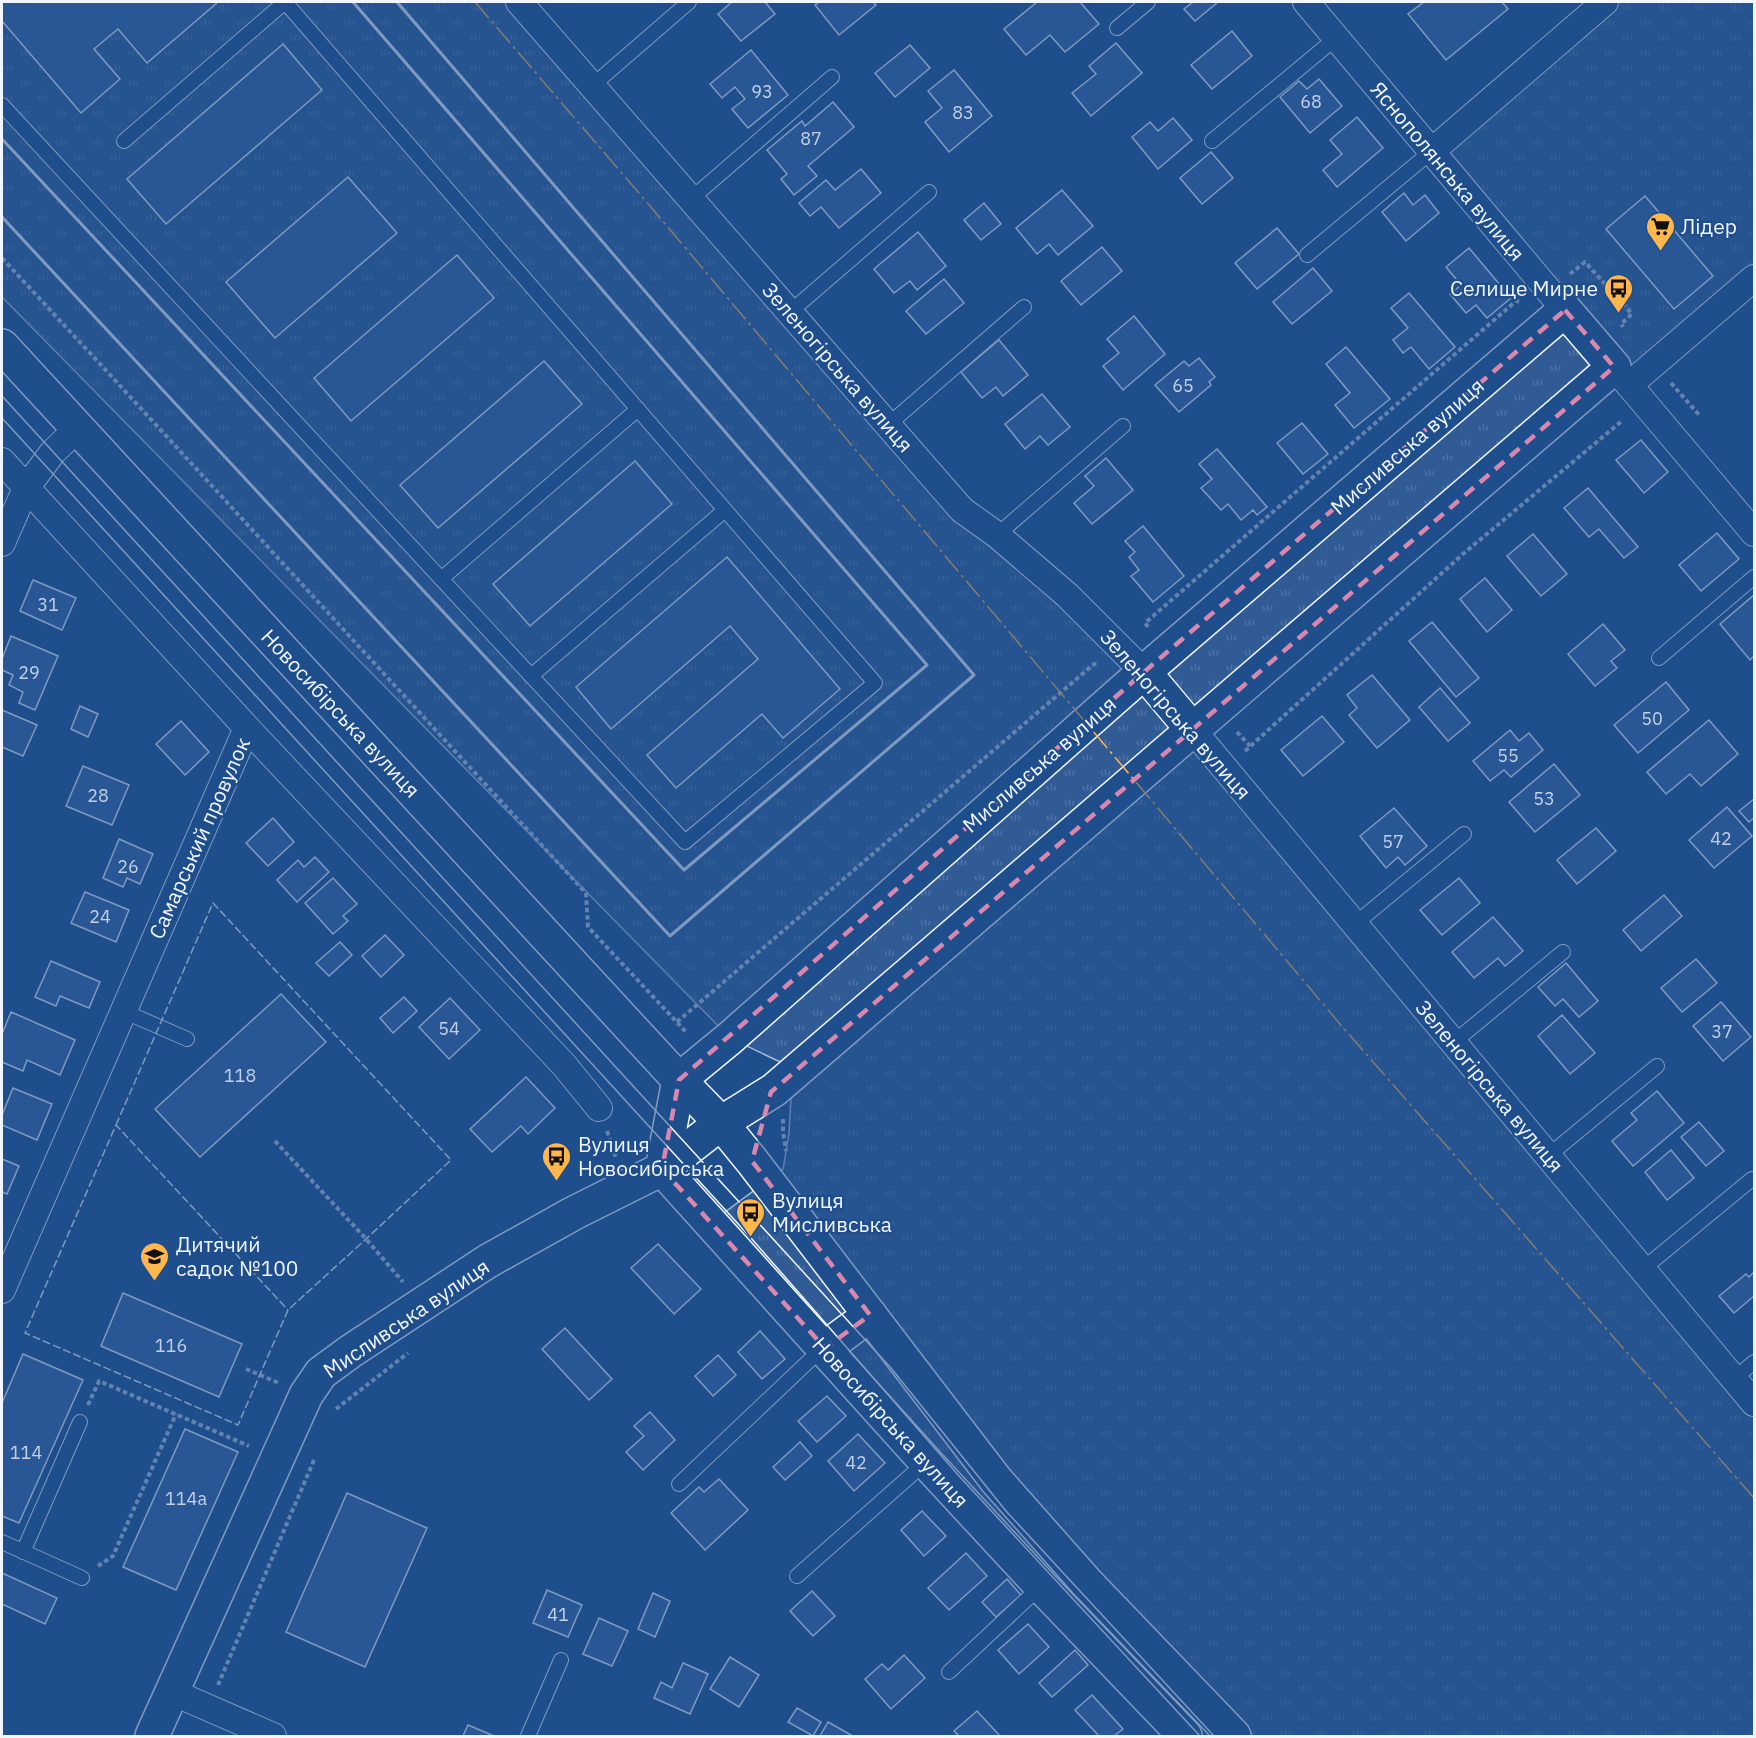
<svg xmlns="http://www.w3.org/2000/svg" width="1756" height="1738" viewBox="0 0 1756 1738" font-family="'IBM Plex Sans',sans-serif">
	<style>
		.grass { fill: url(#grass-tufts); stroke: #a8bbd7; stroke-width: 1.5 }
		.building { fill: #3563a3; stroke: #f2f6ff; stroke-width: 1.5 }
		.lines { fill: none; stroke-linecap: round; stroke-linejoin: round }
		.lane-casing { stroke: #f2f6ff; stroke-width: 16 }
		.street-casing { stroke: #f2f6ff; stroke-width: 28 }
		.secondary-casing { stroke: #f2f6ff; stroke-width: 36 }
		.path { stroke: #b3c4dc; stroke-width: 4; stroke-dasharray: 4.5 3; stroke-linecap: butt }
		.lane { stroke: #1f4e8c; stroke-width: 14 }
		.street { stroke: #1f4e8c; stroke-width: 26 }
		.secondary { stroke: #1f4e8c; stroke-width: 33 }
		.tram { stroke: #f2f6ff; stroke-width: 1.5 }
		.fence { stroke: #f2f6ff; stroke-width: 1.5; stroke-dasharray: 8 3; stroke-linecap: butt }
		.wall { stroke: #f2f6ff; stroke-width: 3 }
		.power { stroke: #ffb74d; stroke-width: 1.5; stroke-dasharray: 21 4.5 3 4.5; stroke-linecap: butt }
		.marked { fill: none; stroke: #da87ad; stroke-width: 4.5; stroke-dasharray: 12 8; stroke-linejoin: round }
		.labels { text-anchor: middle; dominant-baseline: central; stroke-width: 4.5; stroke-linejoin: round; paint-order: stroke }
		.number-label { font-size: 18px; fill: #c3d1e8 }
		.street-label { font-size: 21px; fill: #f2f6ff; stroke: #1f4e8c }
		.poi-label { font-size: 21px; fill: #f2f6ff; stroke: #1f4e8c; text-anchor: start }
	</style>
	<defs>
		<pattern id="grass-tufts" width="24" height="20" patternUnits="userSpaceOnUse" patternTransform="scale(1.5)"><rect width="24" height="20" fill="#305b95"/><path d="M3 7l-1-3M5 7V3M7 7l1-3M15 17l-1-3M17 17v-4M19 17l1-3" fill="none" stroke="#4e73a5"/></pattern>
	</defs>
	<rect width="100%" height="100%" fill="#1f4e8c"/>
	<path class="grass" d="M2,2H519L962,510L1144,671L1565,310L1432,151L1605,2H1754V278L1629,385L1614,367L1192,729L1754,1403V1736H1185L702,1229L783,1169L789,1133L791,1097L798,1068L776,1060L730,1038L2,297Z"/>
	<g class="building">
		<path d="M2,2H218L147,63L118,29L94,49L120,79L81,113L2,21Z"/>
		<path d="M732,2H765L775,14L741,41L718,14Z"/>
		<path d="M819,2H873L876,5L839,35L815,5Z"/>
		<path d="M1037,2H1080L1099,24L1065,52L1050,35L1026,55L1004,29Z"/>
		<path d="M1193,2H1218L1195,21L1184,9Z"/>
		<path d="M1424,2H1502L1508,9L1446,60L1408,14Z"/>
		<path d="M1232,31L1252,56L1212,89L1191,65Z"/>
		<path d="M1116,43L1142,73L1091,116L1072,93L1096,74L1089,66Z"/>
		<path d="M283,44L322,90L166,224L127,179Z"/>
		<path d="M910,45L930,68L895,97L875,73Z"/>
		<path d="M751,50L788,95L748,128L732,109L745,99L735,87L722,98L710,84Z"/>
		<path d="M954,70L992,116L949,152L925,122L942,108L928,91Z"/>
		<path d="M1319,79L1342,106L1310,133L1280,97L1299,81L1307,89Z"/>
		<path d="M833,102L854,127L808,166L817,176L794,195L781,179L787,174L767,150L802,121L805,126Z"/>
		<path d="M1357,117L1383,148L1337,187L1323,170L1342,154L1330,140Z"/>
		<path d="M1173,118L1192,140L1158,169L1132,137L1150,122L1158,131Z"/>
		<path d="M1211,152L1233,178L1202,204L1180,178Z"/>
		<path d="M861,169L881,193L839,228L821,207L810,216L799,203L826,180L835,190Z"/>
		<path d="M348,177L397,233L275,338L226,282Z"/>
		<path d="M1062,190L1093,226L1058,255L1049,244L1037,254L1016,228Z"/>
		<path d="M1404,193L1413,205L1425,195L1439,213L1406,241L1382,212Z"/>
		<path d="M1645,196L1713,276L1674,309L1606,229Z"/>
		<path d="M984,203L1001,224L981,240L964,220Z"/>
		<path d="M1277,228L1299,254L1257,289L1235,263Z"/>
		<path d="M918,232L946,266L917,290L910,281L894,293L874,269Z"/>
		<path d="M1102,247L1122,271L1081,305L1061,281Z"/>
		<path d="M1469,248L1511,298L1487,318L1476,305L1466,313L1450,294L1461,285L1446,267Z"/>
		<path d="M457,255L494,298L351,421L314,378Z"/>
		<path d="M1313,268L1332,291L1292,324L1273,302Z"/>
		<path d="M944,279L964,303L926,334L906,311Z"/>
		<path d="M1409,293L1455,347L1429,369L1411,347L1403,353L1393,340L1408,328L1391,308Z"/>
		<path d="M1134,316L1165,354L1123,390L1103,366L1119,353L1107,339Z"/>
		<path d="M999,340L1028,375L1003,396L996,387L982,398L961,372Z"/>
		<path d="M1346,347L1390,399L1354,428L1335,405L1350,393L1326,364Z"/>
		<path d="M1199,358L1215,377L1209,382L1211,385L1179,412L1155,385L1184,361L1189,366Z"/>
		<path d="M544,361L582,404L438,528L400,485Z"/>
		<path d="M1042,394L1070,427L1048,445L1040,436L1025,449L1005,424Z"/>
		<path d="M1302,423L1328,454L1303,474L1277,443Z"/>
		<path d="M1641,440L1668,472L1644,493L1616,460Z"/>
		<path d="M1217,449L1267,507L1257,515L1253,510L1241,520L1228,504L1221,510L1201,488L1212,479L1199,464Z"/>
		<path d="M1106,458L1133,490L1092,524L1074,503L1094,486L1085,476Z"/>
		<path d="M635,461L672,504L530,626L493,584Z"/>
		<path d="M1588,488L1638,547L1624,558L1599,529L1589,537L1564,508Z"/>
		<path d="M1143,526L1184,576L1153,602L1131,576L1139,570L1129,557L1135,552L1125,541Z"/>
		<path d="M1717,533L1739,559L1701,591L1679,565Z"/>
		<path d="M1533,534L1567,574L1541,596L1507,556Z"/>
		<path d="M727,557L840,689L783,738L762,714L676,788L647,755L758,659L730,626L611,729L576,687Z"/>
		<path d="M1485,578L1512,610L1487,632L1460,599Z"/>
		<path d="M33,580L76,598L62,630L20,611Z"/>
		<path d="M1754,595V656L1750,660L1720,624Z"/>
		<path d="M1432,622L1479,678L1456,697L1409,641Z"/>
		<path d="M1603,624L1625,650L1611,661L1617,668L1595,686L1568,654Z"/>
		<path d="M11,636L58,656L35,710L19,703L23,692L9,685L13,675L2,670V659Z"/>
		<path d="M1372,675L1410,720L1377,748L1349,715L1357,708L1347,695Z"/>
		<path d="M1666,682L1689,710L1638,753L1614,725Z"/>
		<path d="M1440,688L1470,723L1448,741L1419,707Z"/>
		<path d="M80,706L98,714L88,737L71,729Z"/>
		<path d="M2,710L37,725L23,756L2,747Z"/>
		<path d="M1322,716L1344,742L1303,776L1281,750Z"/>
		<path d="M1709,720L1738,754L1701,786L1690,774L1666,794L1647,772Z"/>
		<path d="M181,721L209,752L185,775L156,744Z"/>
		<path d="M1510,730L1519,741L1529,733L1543,750L1511,777L1504,770L1490,781L1473,761Z"/>
		<path d="M1554,764L1580,795L1535,832L1509,802Z"/>
		<path d="M83,766L129,785L112,825L66,806Z"/>
		<path d="M1754,799V818L1749,822L1739,811Z"/>
		<path d="M1727,807L1752,836L1714,868L1689,840Z"/>
		<path d="M1394,808L1427,846L1405,865L1398,857L1386,868L1360,836Z"/>
		<path d="M273,818L294,842L268,866L246,843Z"/>
		<path d="M1596,828L1616,851L1577,884L1557,860Z"/>
		<path d="M119,839L153,854L140,884L127,878L123,887L103,878Z"/>
		<path d="M315,857L329,872L297,902L277,880L298,860L304,867Z"/>
		<path d="M333,878L357,904L343,916L348,921L333,934L305,903Z"/>
		<path d="M1459,878L1480,903L1442,935L1420,910Z"/>
		<path d="M85,892L129,910L116,942L71,923Z"/>
		<path d="M1664,895L1682,916L1641,951L1623,930Z"/>
		<path d="M1493,917L1523,951L1505,966L1498,958L1474,978L1452,952Z"/>
		<path d="M385,935L404,955L381,977L362,956Z"/>
		<path d="M340,942L352,955L329,976L316,963Z"/>
		<path d="M1696,959L1717,983L1682,1012L1661,988Z"/>
		<path d="M51,961L100,982L89,1008L60,996L56,1006L35,997Z"/>
		<path d="M1566,963L1598,1001L1579,1017L1563,999L1555,1006L1538,987Z"/>
		<path d="M281,994L326,1042L200,1157L155,1109Z"/>
		<path d="M404,997L417,1011L393,1033L380,1018Z"/>
		<path d="M450,998L480,1030L449,1059L419,1027Z"/>
		<path d="M1721,1002L1751,1037L1723,1061L1693,1026Z"/>
		<path d="M11,1012L75,1040L60,1075L27,1060L23,1071L2,1062V1034Z"/>
		<path d="M1562,1015L1595,1053L1570,1074L1538,1036Z"/>
		<path d="M526,1077L555,1108L528,1134L521,1126L492,1152L470,1129Z"/>
		<path d="M13,1088L52,1104L37,1140L2,1125V1115Z"/>
		<path d="M1657,1091L1684,1123L1633,1166L1612,1141L1637,1120L1631,1113Z"/>
		<path d="M1699,1122L1724,1151L1706,1166L1681,1137Z"/>
		<path d="M1671,1150L1694,1178L1667,1200L1645,1172Z"/>
		<path d="M2,1159L19,1166L7,1194L2,1192Z"/>
		<path d="M658,1244L701,1289L674,1314L631,1268Z"/>
		<path d="M1754,1272V1296L1734,1313L1719,1296L1746,1274L1749,1277Z"/>
		<path d="M123,1293L242,1344L219,1397L101,1346Z"/>
		<path d="M565,1328L612,1379L589,1400L542,1349Z"/>
		<path d="M760,1331L785,1359L762,1379L738,1352Z"/>
		<path d="M23,1354L83,1380L19,1523L2,1516V1403Z"/>
		<path d="M718,1355L736,1375L713,1396L695,1376Z"/>
		<path d="M827,1396L846,1416L817,1442L798,1421Z"/>
		<path d="M650,1412L675,1440L643,1470L626,1452L644,1436L634,1426Z"/>
		<path d="M185,1429L238,1452L176,1590L123,1567Z"/>
		<path d="M858,1434L885,1463L854,1491L828,1461Z"/>
		<path d="M800,1442L812,1456L785,1480L773,1467Z"/>
		<path d="M719,1479L748,1510L705,1550L671,1513L699,1487L704,1492Z"/>
		<path d="M347,1493L427,1528L365,1667L286,1632Z"/>
		<path d="M922,1511L946,1536L924,1556L901,1530Z"/>
		<path d="M966,1553L987,1576L949,1610L928,1588Z"/>
		<path d="M2,1573L57,1598L45,1624L2,1604Z"/>
		<path d="M1007,1579L1021,1595L996,1617L982,1602Z"/>
		<path d="M547,1590L582,1605L568,1637L533,1623Z"/>
		<path d="M812,1591L835,1616L813,1636L790,1611Z"/>
		<path d="M653,1593L670,1601L655,1637L638,1629Z"/>
		<path d="M599,1618L628,1631L612,1666L583,1654Z"/>
		<path d="M1028,1624L1049,1647L1019,1674L998,1650Z"/>
		<path d="M1075,1650L1088,1665L1052,1697L1039,1683Z"/>
		<path d="M904,1655L925,1678L891,1709L865,1679L882,1664L888,1670Z"/>
		<path d="M730,1657L759,1675L739,1707L710,1689Z"/>
		<path d="M683,1663L708,1674L690,1714L654,1698L661,1682L672,1688Z"/>
		<path d="M1092,1695L1123,1729L1114,1736H1099L1075,1710Z"/>
		<path d="M797,1708L821,1722L813,1736L788,1722Z"/>
		<path d="M977,1711L1000,1736H959L954,1731Z"/>
		<path d="M828,1722L851,1735L850,1736H820Z"/>
		<path d="M468,1725L494,1736H463Z"/>
	</g>
	<g class="lines">
		<defs>
			<g id="lane">
				<path d="M1117,28L1148,2"/>
				<path d="M592,86L689,2"/>
				<path d="M2,105L685,842L875,683L285,2L124,141"/>
				<path d="M1212,141L1336,38"/>
				<path d="M691,199L832,77"/>
				<path d="M1307,255L1432,151"/>
				<path d="M790,312L929,192"/>
				<path d="M888,425L1024,307"/>
				<path d="M997,535L1123,426"/>
				<path d="M441,579L638,409"/>
				<path d="M1659,658L1754,577"/>
				<path d="M531,676L725,510"/>
				<path d="M1355,924L1464,834"/>
				<path d="M123,1011L187,1039"/>
				<path d="M1454,1042L1563,952"/>
				<path d="M1548,1156L1657,1066"/>
				<path d="M1643,1269L1752,1179"/>
				<path d="M1734,1379L1754,1362"/>
				<path d="M679,1484L811,1359L825,1349"/>
				<path d="M2,1542L82,1578"/>
				<path d="M23,1552L80,1422"/>
				<path d="M797,1576L926,1462"/>
				<path d="M949,1672L1041,1586"/>
				<path d="M528,1736L561,1660"/>
			</g>
			<g id="street">
				<path d="M519,2L962,510L997,535L1067,595L1144,672"/>
				<path d="M1306,2L1565,310"/>
				<path d="M1432,151L1605,2"/>
				<path d="M1614,367L1754,533"/>
				<path d="M1629,385L1754,278"/>
				<path d="M2,461L247,728"/>
				<path d="M2,543L26,488L53,452L78,428"/>
				<path d="M1192,729L1754,1403"/>
				<path d="M2,1290L247,728L564,1065L599,1108"/>
				<path d="M172,1692L273,1736"/>
			</g>
			<g id="secondary">
				<path d="M2,346L679,1080L721,1123L752,1161L996,1480L1087,1583L1234,1736"/>
				<path d="M1144,672L1192,729"/>
				<path d="M662,1169L926,1462L1041,1586L1185,1736"/>
				<path d="M662,1169L679,1080"/>
				<path d="M825,1348L870,1315"/>
				<path d="M152,1736L306,1395L321,1373L351,1351L488,1261L574,1213L662,1169L721,1123L774,1090L1614,367L1565,310L1144,672L730,1038L679,1080"/>
			</g>
		</defs>
		<use href="#lane" class="lane-casing"/>
		<use href="#street" class="street-casing"/>
		<use href="#secondary" class="secondary-casing"/>
		<g class="path">
			<path d="M2,258C198,469 390,682 586,893L588,927L687,1033"/>
			<path d="M1570,274L1585,262L1632,314L1621,324L1623,327"/>
			<path d="M1671,383L1700,416"/>
			<path d="M1148,627L1145,623L1516,301L1521,302"/>
			<path d="M1237,732L1250,746"/>
			<path d="M1245,751L1463,554L1623,420"/>
			<path d="M677,1022L1094,664H1097"/>
			<path d="M783,1119V1131L786,1151"/>
			<path d="M607,1131L616,1158"/>
			<path d="M275,1141L366,1239L403,1282"/>
			<path d="M246,1369L279,1383"/>
			<path d="M88,1405L99,1381L249,1446"/>
			<path d="M336,1409L408,1353"/>
			<path d="M98,1566L113,1556L176,1414"/>
			<path d="M218,1685L314,1460"/>
		</g>
		<use href="#lane" class="lane"/>
		<use href="#street" class="street"/>
		<use href="#secondary" class="secondary"/>
		<g class="tram">
			<path d="M2,396L891,1368L1006,1511L1214,1736"/>
			<path d="M2,418L751,1238L959,1476L1200,1736"/>
		</g>
		<path class="fence" d="M116,1125L213,903L451,1160L366,1239L288,1310L238,1425L25,1333L116,1125L288,1310"/>
		<g class="wall">
			<path d="M2,139L684,870L927,665L353,2"/>
			<path d="M2,217L670,936L974,675L397,2"/>
		</g>
		<path class="power" d="M475,2L650,206L1340,1024L1754,1498"/>
	</g>
	<path d="M0 0H1756V1738H0ZM1565,310L1614,367L771,1092L752,1161L870,1315L825,1348L662,1169L679,1080L1144,672Z" fill="#1f4e8c" fill-opacity=".55" fill-rule="evenodd"/>
	<path class="marked" d="M1565,310L1614,367L771,1092L752,1161L870,1315L825,1348L662,1169L679,1080L1144,672Z"/>
	<defs>
		<symbol id="supermarket-pin" viewBox="-11 -11 22 30"><path d="M0 17L-7.5 6A9.5 9.5 0 1 1 7.5 6Z" fill="#ffb74d" stroke="#1f4e8c"/><path d="M-6-5.5h2.5l.6 2H6L4.5 2H-2.5L-4.4-4H-6ZM-1.5 3.2a1.3 1.3 0 1 0 .1 0ZM3 3.2a1.3 1.3 0 1 0 .1 0Z" fill="#111"/></symbol>
		<symbol id="bus-pin" viewBox="-11 -11 22 30"><path d="M0 17L-7.5 6A9.5 9.5 0 1 1 7.5 6Z" fill="#ffb74d" stroke="#1f4e8c"/><path d="M-5-6H5V4H4V6H2V4H-2V6H-4V4H-5ZM-3.5-4V0h7V-4ZM-3.5 1.2v1.5H-2V1.2ZM2 1.2v1.5H3.5V1.2Z" fill="#111"/></symbol>
		<symbol id="school-pin" viewBox="-11 -11 22 30"><path d="M0 17L-7.5 6A9.5 9.5 0 1 1 7.5 6Z" fill="#ffb74d" stroke="#1f4e8c"/><path d="M0-5L7-2L0 1L-7-2ZM-4 1L0 2.5L4 1V4Q0 6-4 4Z" fill="#111"/></symbol>
	</defs>
	<g fill-rule="evenodd">
		<use href="#supermarket-pin" x="1644" y="210" width="33" height="45"/>
		<use href="#bus-pin" x="1602" y="272" width="33" height="45"/>
		<use href="#bus-pin" x="540" y="1140" width="33" height="45"/>
		<use href="#bus-pin" x="734" y="1196" width="33" height="45"/>
		<use href="#school-pin" x="138" y="1240" width="33" height="45"/>
	</g>
	<g class="labels">
		<g class="number-label">
			<text x="762" y="91">93</text>
			<text x="1311" y="101">68</text>
			<text x="963" y="112">83</text>
			<text x="811" y="138">87</text>
			<text x="1183" y="385">65</text>
			<text x="48" y="604">31</text>
			<text x="29" y="672">29</text>
			<text x="1652" y="718">50</text>
			<text x="1508" y="755">55</text>
			<text x="98" y="795">28</text>
			<text x="1544" y="798">53</text>
			<text x="1721" y="838">42</text>
			<text x="1393" y="841">57</text>
			<text x="128" y="866">26</text>
			<text x="100" y="916">24</text>
			<text x="449" y="1028">54</text>
			<text x="1722" y="1031">37</text>
			<text x="240" y="1075">118</text>
			<text x="171" y="1345">116</text>
			<text x="26" y="1452">114</text>
			<text x="856" y="1462">42</text>
			<text x="186" y="1498">114а</text>
			<text x="558" y="1614">41</text>
		</g>
		<g class="street-label">
			<text transform="translate(1448 171) rotate(50)">Яснополянська вулиця</text>
			<text transform="translate(838 367) rotate(49)">Зеленогірська вулиця</text>
			<text transform="translate(1407 446) rotate(-41)">Мисливська вулиця</text>
			<text transform="translate(341 713) rotate(47)">Новосибірська вулиця</text>
			<text transform="translate(1176 714) rotate(49)">Зеленогірська вулиця</text>
			<text transform="translate(1039 764) rotate(-41)">Мисливська вулиця</text>
			<text transform="translate(199 838) rotate(-66)">Самарський провулок</text>
			<text transform="translate(1490 1086) rotate(50)">Зеленогірська вулиця</text>
			<text transform="translate(406 1318) rotate(-34)">Мисливська вулиця</text>
			<text transform="translate(891 1422) rotate(48)">Новосибірська вулиця</text>
		</g>
		<g class="poi-label">
			<text x="1681" y="226">Лідер</text>
			<text x="1598" y="288" text-anchor="end">Селище Мирне</text>
			<text x="578" y="1144">Вулиця<tspan x="578" dy="24">Новосибірська</tspan></text>
			<text x="772" y="1200">Вулиця<tspan x="772" dy="24">Мисливська</tspan></text>
			<text x="176" y="1244">Дитячий<tspan x="176" dy="24">садок №100</tspan></text>
		</g>
	</g>
	<rect width="1756" height="1738" fill="none" stroke="#f2f6ff" stroke-width="6"/>
</svg>
